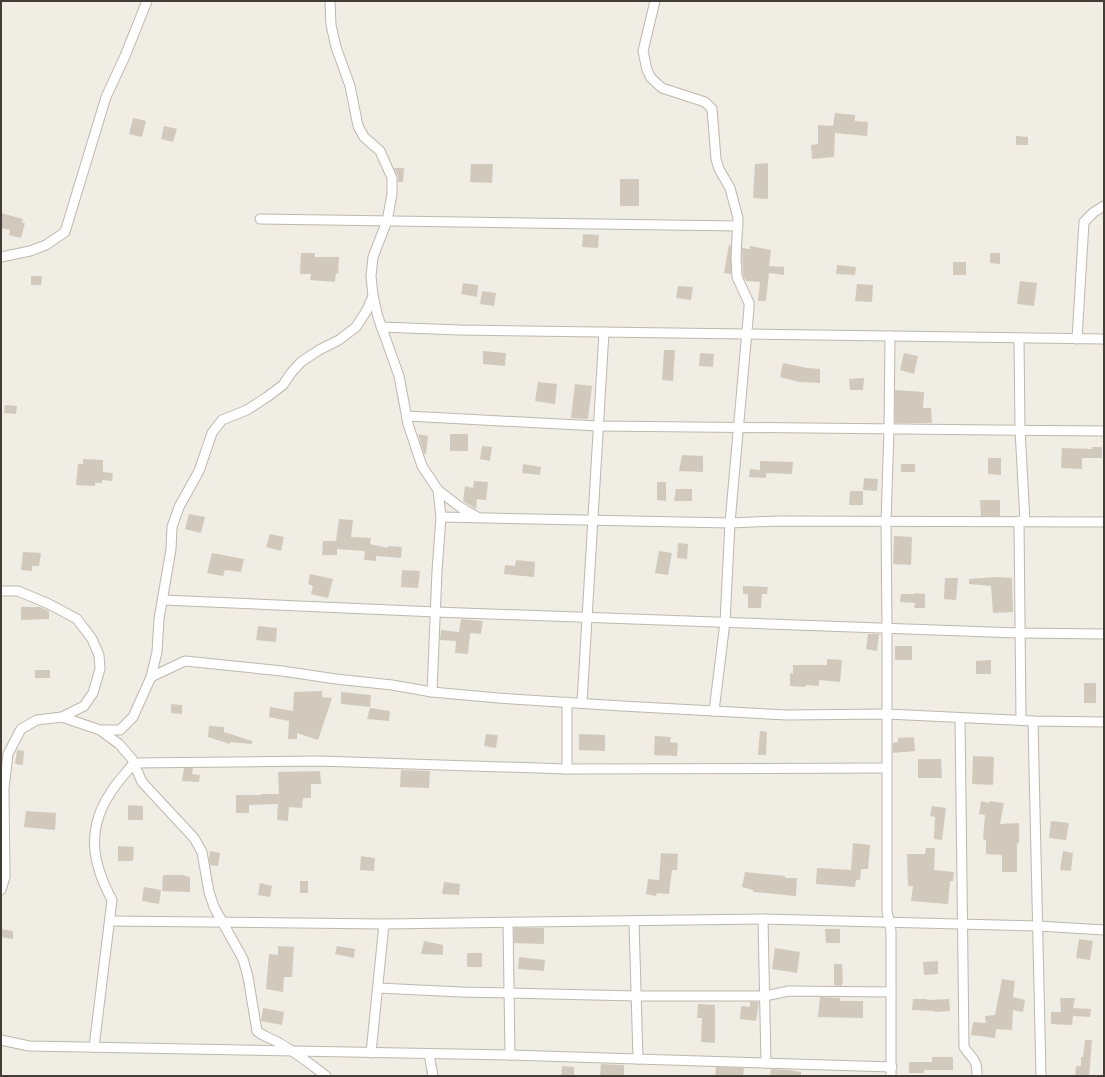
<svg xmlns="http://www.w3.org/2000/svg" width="1105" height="1077" viewBox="0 0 1105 1077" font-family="Rubik,sans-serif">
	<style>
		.building { fill: #d1c9bc }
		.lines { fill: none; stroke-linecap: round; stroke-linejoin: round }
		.minor-casing { stroke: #beb7ac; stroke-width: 11 }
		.minor { stroke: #fff; stroke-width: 9 }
	</style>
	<rect width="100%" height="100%" fill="#f0ede5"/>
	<g class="building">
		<path d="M835,113L855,115V121L868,122L867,136L835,133L834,157L812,159L811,145L818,144V125L833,126Z"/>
		<path d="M133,118L146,121L142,137L129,134Z"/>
		<path d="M164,126L177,129L173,142L161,139Z"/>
		<path d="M1016,136L1028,137V145H1016Z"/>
		<path d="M768,163V199L753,198L755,164Z"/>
		<path d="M471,164H493L492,183L470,182Z"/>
		<path d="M394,168H404L403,182H398V176Z"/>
		<rect x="620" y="179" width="19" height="27"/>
		<path d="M1,213L23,219L22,223H25L21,238L9,235L10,230L1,228Z"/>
		<path d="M583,234L599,235L598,248L582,247Z"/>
		<path d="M729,245L731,246V274L724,273Z"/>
		<path d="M750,246L771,250L769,266L784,267V275L769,273L766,301H758L760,282L746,281L743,276L742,248L750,249Z"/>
		<path d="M301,253H315V257H339L338,274L336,273L335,282L310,280L311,274H300Z"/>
		<path d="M990,253H1000V264L990,263Z"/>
		<rect x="953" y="262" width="13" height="13"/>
		<path d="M837,265L856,267L855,275L836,274Z"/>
		<path d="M31,276H42L41,285H31Z"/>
		<path d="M1020,281L1037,283L1034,306L1017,304Z"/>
		<path d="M463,283L478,285L477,297L461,294Z"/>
		<path d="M857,284L873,285L872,302L855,301Z"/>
		<path d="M678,286L693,287L691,300L676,298Z"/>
		<path d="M482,291L496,293L494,306L480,304Z"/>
		<path d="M664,350H675L673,381L662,380Z"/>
		<path d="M483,351L506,353L505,366L483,364Z"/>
		<path d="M700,353L714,354L713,367L699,366Z"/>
		<path d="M904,353L918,356L914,374L900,370Z"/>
		<path d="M783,363L807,368L820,369V383L799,382L780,377Z"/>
		<path d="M864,378L863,390H850L849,379Z"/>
		<path d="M538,382L557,384L555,404L535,401Z"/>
		<path d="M575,384L592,386L588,419L571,418Z"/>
		<path d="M895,390L924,392L923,408H931L932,423H895Z"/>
		<path d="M5,405L17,406L16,414L4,413Z"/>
		<path d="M418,434L428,436L426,454H424Z"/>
		<rect x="450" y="434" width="18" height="17"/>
		<path d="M482,446L492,447L490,461L480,459Z"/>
		<path d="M1092,447H1102V458H1082V469L1061,468L1062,448L1092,449Z"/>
		<path d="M682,455L703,456V472L679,471Z"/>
		<path d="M988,458H1001V475L988,474Z"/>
		<path d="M83,459L103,460V472L113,473L112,481L102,480V483H95V486L76,485L78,464H83Z"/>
		<path d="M760,461L793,462L792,474L766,473V478L749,477L750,469L760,470Z"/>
		<path d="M523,464L541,467L540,475L522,473Z"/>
		<rect x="901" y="464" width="14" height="8"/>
		<path d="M864,478L878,479L877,491L863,490Z"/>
		<path d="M474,481L488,482L486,500L477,499L476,509L463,501L465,486L473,488Z"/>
		<path d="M657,482H666V501L657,500Z"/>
		<path d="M676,489H692V501H674Z"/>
		<path d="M850,491H863V505H849Z"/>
		<path d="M980,500H1000V516H981Z"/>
		<path d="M189,514L205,517L201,533L185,529Z"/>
		<path d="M339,519L353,520L351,537L371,538L370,544L388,548V546L402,547L401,558L376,556V561L364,560L365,551L337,549V555H322L323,541H336Z"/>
		<path d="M270,534L284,537L281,551L266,547Z"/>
		<path d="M894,536L912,537L911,565L893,564Z"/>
		<path d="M678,543L688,544L687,559L677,558Z"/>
		<path d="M659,551L672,553L668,575L655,573Z"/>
		<path d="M23,552L41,553L39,566H32V571L21,570Z"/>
		<path d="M212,553L244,559L241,572L225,570L223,576L207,573Z"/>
		<path d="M516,560L535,562L534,577L504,574L505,565L515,566Z"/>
		<path d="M402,570L420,571L418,588L401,587Z"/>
		<path d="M310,574L333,579L328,598L311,594L313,586L308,584Z"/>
		<path d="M997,577L1012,578L1013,612L993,613L991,586L969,584V579Z"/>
		<path d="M945,578H958L956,600L944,599Z"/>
		<path d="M743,586L768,587L767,594H762L761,608H748V594H743Z"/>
		<path d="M915,593L925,594V608H914L915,603L900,602L901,594H915Z"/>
		<path d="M21,607H40L49,611V619L21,620Z"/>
		<path d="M461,619L483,621L481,634L470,633L468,654L455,653L456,641L440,640L441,630L459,632Z"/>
		<path d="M258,626L277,628L276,642L256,640Z"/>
		<path d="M868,634H879L877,651L866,649Z"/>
		<rect x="895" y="646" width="17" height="14"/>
		<path d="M827,659L842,660L840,682L819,680V686L806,685L805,687L790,686V673L793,674V665H827Z"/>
		<path d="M991,660V674H976V661Z"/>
		<rect x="35" y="670" width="15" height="8"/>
		<rect x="1084" y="683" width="12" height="20"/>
		<path d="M322,691V697L332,698L318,740L297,733V739H288L289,721L269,717L270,707L293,711L294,692Z"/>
		<path d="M341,692L371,695L370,707L341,704Z"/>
		<path d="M171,704L182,705V714L171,713Z"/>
		<path d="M370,708L390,711L389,721L367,719Z"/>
		<path d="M209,726L224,727V732L252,741V744L230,742V744L208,737Z"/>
		<path d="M760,731L767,732L766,755H758Z"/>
		<path d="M486,734L498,735L496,748L484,746Z"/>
		<path d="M579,734L605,735V751L579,750Z"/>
		<path d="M655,736L671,737L670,742L678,743L677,756L654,755Z"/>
		<path d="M914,737L915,751L893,753V743L898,742V738Z"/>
		<path d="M17,750L24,751L23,765L15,764Z"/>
		<path d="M973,756L994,757L993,785L972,784Z"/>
		<path d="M918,759H941L942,778H918Z"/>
		<path d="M184,768H193L192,774L200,775L199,782L182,781Z"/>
		<path d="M401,770L430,771L429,788L400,787Z"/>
		<path d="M320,771L321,784H311V798H303L302,808L289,807L288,821L277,820L278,804L249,805V813H236V795H261V794H279L278,772Z"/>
		<path d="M981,801L989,803V801L1004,803L1000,824L1019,823V843H1017V872H1002V855L986,854V840L983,839L985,815L979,814Z"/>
		<path d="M128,805L143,806V820H128Z"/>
		<path d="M932,806L946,808L942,840L934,839L935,817L930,816Z"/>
		<path d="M26,811L56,813L55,830L24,827Z"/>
		<path d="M1051,821L1069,823L1066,840L1049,838Z"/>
		<path d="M853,843L870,845L868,869H861L860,880H856L855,887L816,884L817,868L851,870Z"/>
		<path d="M118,846L134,847L133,861H118Z"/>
		<path d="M926,848H935L934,870L954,872L953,881H950L948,904L911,901L913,886H908L907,854H925Z"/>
		<path d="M210,851L220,853L218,866L210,865L209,857Z"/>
		<path d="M1063,851L1073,853L1071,871L1060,870Z"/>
		<path d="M661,853L678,854L677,870H672L669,894L657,893L656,896L646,894L648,879L659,880Z"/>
		<path d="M361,856L375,858L374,871L360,870Z"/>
		<path d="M745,872L785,876V878H797L796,896L753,892V890L742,887Z"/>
		<path d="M163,875H185V876L190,877V892L162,891Z"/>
		<rect x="300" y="881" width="8" height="12"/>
		<path d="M444,882L460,884L459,895L442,894Z"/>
		<path d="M260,883L272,886L270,897L258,895Z"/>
		<path d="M144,887L161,890L159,904L142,901Z"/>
		<path d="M514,928H544V944L514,943Z"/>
		<path d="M1,929L13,931V939L1,937Z"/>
		<path d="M825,929H840V943H826Z"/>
		<path d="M1079,939L1093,941L1090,960L1076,958Z"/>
		<path d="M424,941L443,945V955L421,954Z"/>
		<path d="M278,946L294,947L292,977H284L283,992L266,989L269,954L278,955Z"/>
		<path d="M337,946L355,949L354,958L335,954Z"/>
		<path d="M775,948L800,952L797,973L772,969Z"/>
		<rect x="467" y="953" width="15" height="14"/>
		<path d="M519,957L545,960L544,971L518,969Z"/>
		<path d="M938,961V974L924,975L923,962Z"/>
		<path d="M834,964H842L843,982L841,986L834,985Z"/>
		<path d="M1002,979L1015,981L1013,997L1025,1000L1023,1012L1013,1010L1012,1030L996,1029L995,1038L971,1035L973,1022L986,1023L985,1016L995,1015Z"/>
		<path d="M820,997L840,998V1001H863V1018L818,1017Z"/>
		<path d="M1060,998H1075L1073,1008L1091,1009L1090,1017L1073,1016L1072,1025L1051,1024V1012H1061Z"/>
		<path d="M913,999H927V1000L949,999L950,1011L935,1012V1011L912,1010Z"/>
		<path d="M750,1002H759L756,1021L740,1019L741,1006L750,1007Z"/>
		<path d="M698,1004L715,1005V1043L701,1042L702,1018H697Z"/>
		<path d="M263,1008L284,1012L282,1025L261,1021Z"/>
		<path d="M1085,1040H1092L1089,1076H1075L1076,1066H1081V1057H1083Z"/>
		<path d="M932,1057H953V1070H924V1073H909V1062H932Z"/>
		<path d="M601,1064L624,1065V1076H600Z"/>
		<path d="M562,1066L574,1067V1076H561Z"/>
		<path d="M716,1067L744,1068L743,1076H715Z"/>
		<path d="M771,1069L790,1070L801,1072V1076H770Z"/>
	</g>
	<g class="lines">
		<defs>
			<g id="minor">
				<path d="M330,1L331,25L336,47L350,86L358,126L364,137L380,151L392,178V194L387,221L373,257L371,276L373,296L378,317L399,376L408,424L422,466L438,490L460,507L477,517"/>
				<path d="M655,1L643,51L647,70L651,78L662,88L705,102L712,109L716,159L719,169L730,188L738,218L736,257L737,277L749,303V308L730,523L725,622L714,711"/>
				<path d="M260,219L738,226"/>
				<path d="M1,257L30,251L46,245L65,232L106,97L125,56L147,1"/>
				<path d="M381,327L459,330L1104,339"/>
				<path d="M890,336L889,430L886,521L887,628V911L891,931V1076"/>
				<path d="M1019,338L1020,430L1025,521"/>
				<path d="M1077,339L1084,222L1094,212L1104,206"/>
				<path d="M407,416L598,426L1104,431"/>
				<path d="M441,517L730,523L778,521L1104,522"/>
				<path d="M1019,521L1021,720"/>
				<path d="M1,591H18L49,604L77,619L92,639L99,655L100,669L93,693L84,706L62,717"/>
				<path d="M163,600L436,612L1020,633L1104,634"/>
				<path d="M151,677L185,661L282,671L336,679L392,685L432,692L498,698L622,706L787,715L887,714L1033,721L1104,722"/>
				<path d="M432,692L437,571L441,517L438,490"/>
				<path d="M567,702V769"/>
				<path d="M582,703L604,332"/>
				<path d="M960,718L964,1047C973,1061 977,1057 977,1076"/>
				<path d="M1033,721L1041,1076"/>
				<path d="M100,730H120L133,717L151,677L157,652L159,619L171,549L172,527L179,507L199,471L212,433L222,420L247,410L267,397L283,385L291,373L301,362L319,350L339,340L356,327L367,310L373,296"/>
				<path d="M1,890L5,877L4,789L8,754L21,729L37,720L62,717L100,730L119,744L132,759L142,782L194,838L202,852L209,892L214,907L243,959L248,977L257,1031C264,1037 271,1038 279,1043C296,1052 311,1065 326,1076"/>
				<path d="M763,919L766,1063"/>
				<path d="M110,921L384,924L763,919L1038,926L1104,930"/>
				<path d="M634,921L638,1059"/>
				<path d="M508,923L510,1055"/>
				<path d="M378,988L461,992L636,996H765L789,991L891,992"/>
				<path d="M1,1040L29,1046L510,1055L892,1067"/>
				<path d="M94,1047L112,900C92,863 86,829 111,792C117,782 126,773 134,763L318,761L567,769L887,768"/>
				<path d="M371,1053L384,924"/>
				<path d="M429,1054L433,1076"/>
			</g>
		</defs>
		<use href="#minor" class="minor-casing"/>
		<use href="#minor" class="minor"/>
	</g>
	<rect width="1105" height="1077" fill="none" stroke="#423d36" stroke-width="4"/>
</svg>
